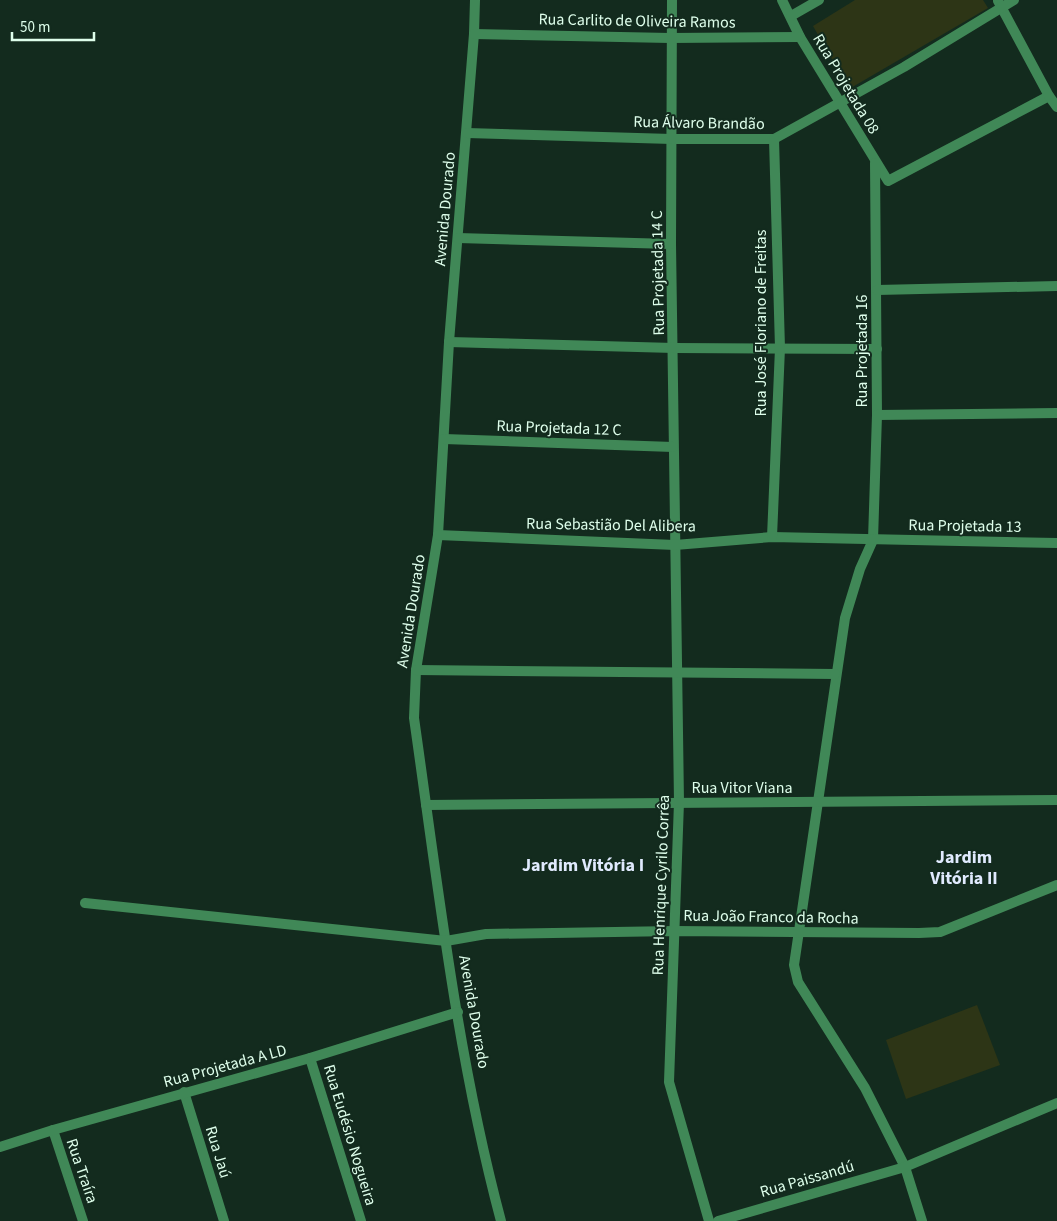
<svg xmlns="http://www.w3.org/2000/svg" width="1057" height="1221" viewBox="0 0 1057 1221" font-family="'Source Sans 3',sans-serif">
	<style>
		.green { fill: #2d3516 }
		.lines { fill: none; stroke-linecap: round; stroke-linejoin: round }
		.minor { stroke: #408857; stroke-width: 10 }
		.labels { text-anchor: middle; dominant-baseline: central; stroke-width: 4; stroke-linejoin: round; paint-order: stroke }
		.street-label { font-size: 16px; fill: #defeeb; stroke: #132b1e }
		.neighbourhood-label { font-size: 18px; font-weight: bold; fill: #e0eafe; stroke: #132b1e }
	</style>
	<rect width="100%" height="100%" fill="#132b1e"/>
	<g class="green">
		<path d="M855,0H983L988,8L849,89L813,26Z"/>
		<path d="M977,1005L1000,1065L906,1099L886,1040Z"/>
	</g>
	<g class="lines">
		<g class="minor">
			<path d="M475,0L474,34L449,342L438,535L416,670L414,718C438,886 457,1057 501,1221"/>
			<path d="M672,0L671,244L679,802L669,1082L709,1221"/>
			<path d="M782,0L800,37L888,181L1049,96"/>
			<path d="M998,1L1049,96L1057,107"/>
			<path d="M791,16L819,0"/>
			<path d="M474,34L670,38L800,37"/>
			<path d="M467,133L672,139H774L904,67L1014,0"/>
			<path d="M875,163L877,415L873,540L860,569L845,618L794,965L798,982L865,1088L905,1167L922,1221"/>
			<path d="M458,238L671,244"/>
			<path d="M877,290L1057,286"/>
			<path d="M449,342L674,348L877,349"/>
			<path d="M877,415L1057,413"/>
			<path d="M444,439L673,447"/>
			<path d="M438,535L675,545L772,537L1057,543"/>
			<path d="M772,537L780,348L774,139"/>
			<path d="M416,670L835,674"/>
			<path d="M426,805L1057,800"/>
			<path d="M85,903L446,941L486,934L675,931L919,933L940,932L1057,885"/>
			<path d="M310,1058L361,1221"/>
			<path d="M184,1092L224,1221"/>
			<path d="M53,1130L83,1221"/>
			<path d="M0,1147L53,1130L310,1058L458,1012"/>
			<path d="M718,1221L905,1167L1057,1103"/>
		</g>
	</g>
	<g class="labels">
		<g class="street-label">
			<text transform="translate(637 21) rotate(1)">Rua Carlito de Oliveira Ramos</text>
			<text transform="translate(846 84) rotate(59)">Rua Projetada 08</text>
			<text transform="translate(699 123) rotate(1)">Rua Álvaro Brandão</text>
			<text transform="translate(445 209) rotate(-85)">Avenida Dourado</text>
			<text transform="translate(658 273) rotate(-91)">Rua Projetada 14 C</text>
			<text transform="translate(761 323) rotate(-90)">Rua José Floriano de Freitas</text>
			<text transform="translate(862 351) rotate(-90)">Rua Projetada 16</text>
			<text transform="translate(559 428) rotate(2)">Rua Projetada 12 C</text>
			<text transform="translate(611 525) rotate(1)">Rua Sebastião Del Alibera</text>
			<text transform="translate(965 526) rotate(1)">Rua Projetada 13</text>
			<text transform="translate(411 611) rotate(-81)">Avenida Dourado</text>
			<text x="742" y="788">Rua Vitor Viana</text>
			<text transform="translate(661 885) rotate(-88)">Rua Henrique Cyrilo Corrêa</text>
			<text transform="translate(771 917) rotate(1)">Rua João Franco da Rocha</text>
			<text transform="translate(474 1012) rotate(80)">Avenida Dourado</text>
			<text transform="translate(225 1066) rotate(-15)">Rua Projetada A LD</text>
			<text transform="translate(350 1135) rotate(73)">Rua Eudésio Nogueira</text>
			<text transform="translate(218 1152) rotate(73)">Rua Jaú</text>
			<text transform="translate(82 1171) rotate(71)">Rua Traíra</text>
			<text transform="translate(807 1179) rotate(-16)">Rua Paissandú</text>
		</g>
		<g class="neighbourhood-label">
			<text x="964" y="857">Jardim<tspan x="964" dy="21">Vitória II</tspan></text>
			<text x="583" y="865">Jardim Vitória I</text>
		</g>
	</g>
	<path d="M12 32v8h82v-8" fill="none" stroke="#defeeb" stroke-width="2.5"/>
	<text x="20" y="32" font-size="15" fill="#defeeb" stroke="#132b1e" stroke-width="4" paint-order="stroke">50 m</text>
</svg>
